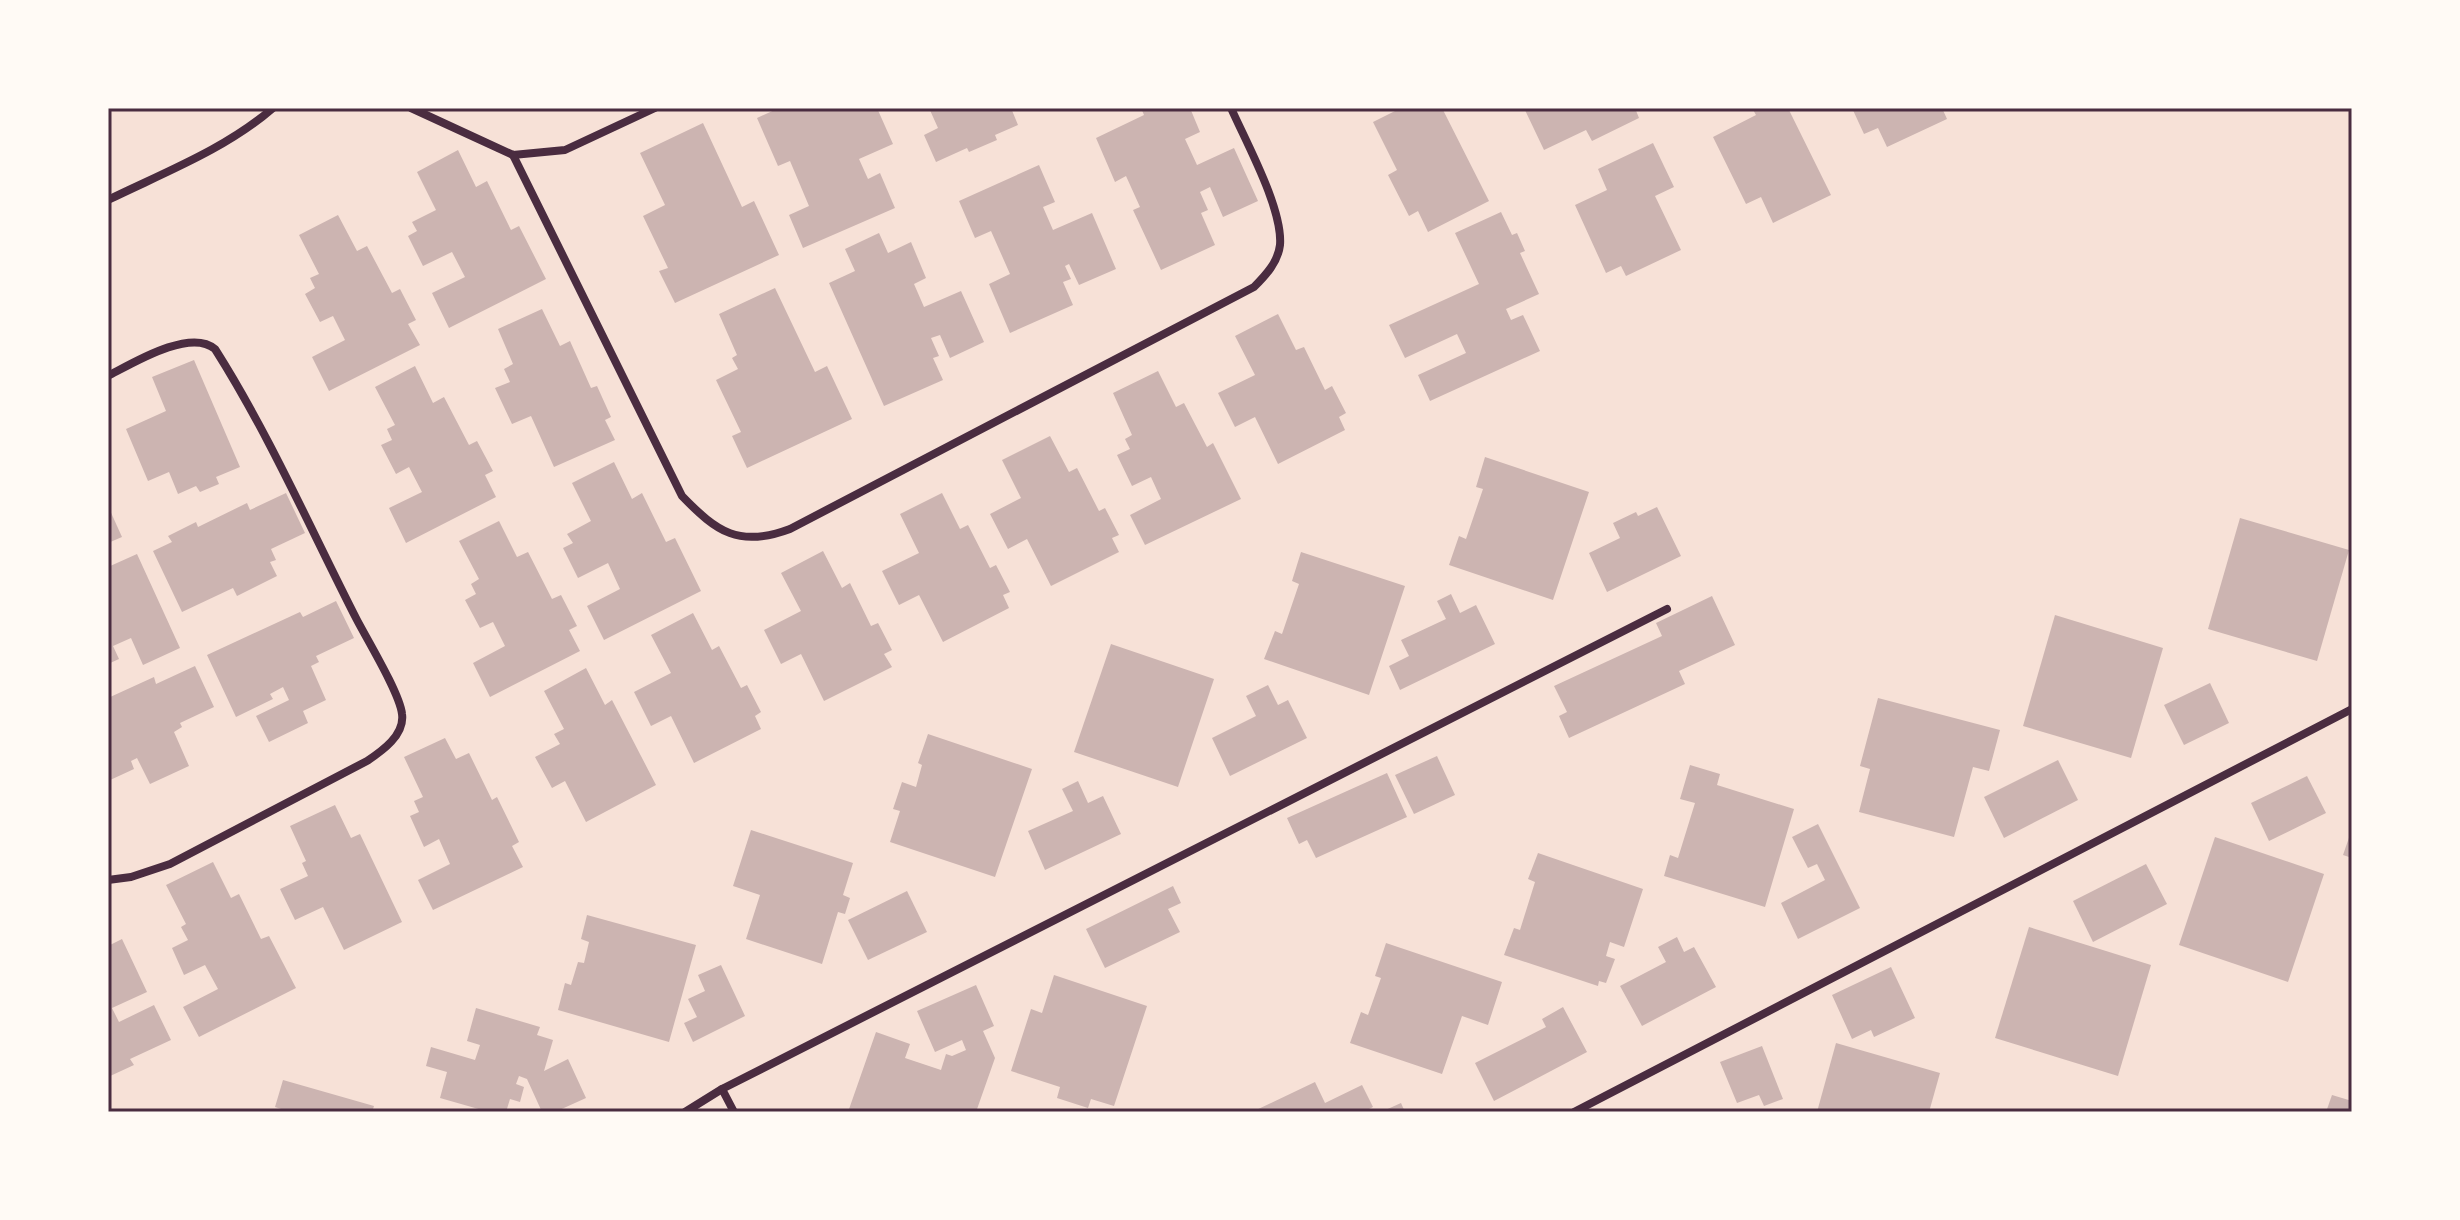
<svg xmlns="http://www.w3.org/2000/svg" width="2460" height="1220" viewBox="0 0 2460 1220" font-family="'Libre Baskerville',serif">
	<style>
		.building { fill: #ccb4b1 }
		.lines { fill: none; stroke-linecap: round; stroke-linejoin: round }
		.minor { stroke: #4a2c40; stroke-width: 8 }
		.neatline { fill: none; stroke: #4a2c40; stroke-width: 3 }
	</style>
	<rect width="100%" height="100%" fill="#f7e1d7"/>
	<g class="building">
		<path d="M779,108H877L893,144L859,159L868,179L880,173L895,208L803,248L789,215L809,206L790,161L778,166L757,118Z"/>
		<path d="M929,108H1011L1018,125L995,135L997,140L969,152L967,148L936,162L924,135L938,128Z"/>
		<path d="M1141,108H1190L1200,132L1185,139L1197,165L1234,148L1258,201L1223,217L1210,187L1200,192L1208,210L1201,213L1215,245L1161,270L1133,210L1140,207L1126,176L1115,182L1096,138L1144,115Z"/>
		<path d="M1401,108H1442L1489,201L1428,232L1418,211L1409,216L1388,175L1397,170L1373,122Z"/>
		<path d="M1524,108H1635L1639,118L1592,141L1586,130L1544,150Z"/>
		<path d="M1752,108H1788L1831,195L1773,223L1761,197L1746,204L1713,137L1756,115Z"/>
		<path d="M1852,108H1942L1947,119L1887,147L1878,128L1864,134Z"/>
		<path d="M703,123L742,207L754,201L779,255L675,303L659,271L668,268L643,216L665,205L640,153Z"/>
		<path d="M1653,143L1674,187L1655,196L1681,250L1626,276L1621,266L1606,273L1575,205L1607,190L1598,169Z"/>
		<path d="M458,150L476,187L487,181L511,230L519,226L546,279L449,328L432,293L465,277L452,252L423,266L408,236L417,231L412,222L436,210L417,172Z"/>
		<path d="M1039,165L1055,202L1043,207L1053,230L1092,213L1116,269L1079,285L1069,264L1065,266L1071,279L1063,282L1073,305L1010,333L989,284L1010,274L991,231L975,238L959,201Z"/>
		<path d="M1501,212L1512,235L1517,233L1525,251L1520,253L1539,294L1506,309L1511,320L1523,315L1540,351L1430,401L1418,375L1466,353L1457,334L1405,358L1389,325L1479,284L1455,233Z"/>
		<path d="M338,215L357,251L367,246L392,293L400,289L416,320L408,324L420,345L329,391L312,357L345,340L333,316L320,322L305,294L315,288L310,278L319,274L299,235Z"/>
		<path d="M879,233L888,253L911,242L926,278L914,284L924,307L961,291L984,342L950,358L940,335L931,338L939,356L933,358L943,380L884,406L829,283L855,271L845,249Z"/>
		<path d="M775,288L815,372L827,366L852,419L747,468L732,436L741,432L716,380L738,369L732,358L737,355L719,314Z"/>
		<path d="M542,309L560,346L570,341L591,388L597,386L611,417L605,420L615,440L554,467L531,416L512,424L495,388L510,382L504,369L513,364L498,329Z"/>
		<path d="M1278,314L1296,350L1304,347L1325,390L1332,386L1346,413L1339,417L1345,430L1278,464L1255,417L1235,427L1218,393L1255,375L1235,336Z"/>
		<path d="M194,360L240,467L216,477L219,484L200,492L196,486L178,494L169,472L148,481L126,429L166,411L152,377Z"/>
		<path d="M415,366L433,403L444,397L469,445L477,441L493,471L485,475L496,497L406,543L389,508L422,492L409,467L396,474L381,445L392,440L387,429L395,425L375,387Z"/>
		<path d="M1158,371L1176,407L1184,403L1207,447L1213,443L1241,499L1145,545L1130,515L1161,499L1151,477L1132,486L1117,455L1130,449L1125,439L1132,435L1113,393Z"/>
		<path d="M1050,436L1069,472L1077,468L1099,511L1105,508L1119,535L1112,538L1119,552L1051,586L1027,539L1008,549L990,514L1021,498L1002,460Z"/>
		<path d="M1485,457L1589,492L1553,600L1449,565L1459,536L1466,539L1483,489L1476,487Z"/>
		<path d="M614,462L632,499L642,493L666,542L675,538L701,591L604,640L587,606L620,589L608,563L578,578L563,548L573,543L567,534L591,521L572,483Z"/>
		<path d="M286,493L305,533L271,549L276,560L270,562L277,576L237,596L233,588L182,612L153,551L172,542L168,536L196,522L198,527L247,503L250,510Z"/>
		<path d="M942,493L960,529L968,525L990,568L996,565L1010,592L1003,595L1009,608L943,642L919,595L899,605L882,571L919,553L900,514Z"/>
		<path d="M108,506L122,537L108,543Z"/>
		<path d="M1657,507L1681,556L1607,592L1589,553L1620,538L1613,523L1636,512L1638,516Z"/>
		<path d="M2240,518L2349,550L2317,661L2208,629Z"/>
		<path d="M499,521L517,557L528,552L552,599L561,595L577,626L569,630L580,651L490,697L473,663L505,646L493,622L480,628L465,600L476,594L471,584L479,579L459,541Z"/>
		<path d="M823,551L842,588L850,583L871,626L878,623L892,650L884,654L892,667L824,701L801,654L781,664L764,630L801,611L781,573Z"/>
		<path d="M1301,552L1405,586L1369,695L1264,659L1275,631L1282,634L1299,584L1292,581Z"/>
		<path d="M137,554L180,648L143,665L131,638L113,646L119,659L108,664V567Z"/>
		<path d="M1451,594L1460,613L1476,605L1495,644L1400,690L1389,666L1409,656L1401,640L1446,619L1437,601Z"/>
		<path d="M1712,596L1735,645L1679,671L1685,684L1569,738L1559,716L1567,712L1554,686L1662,636L1656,623Z"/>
		<path d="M336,601L354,638L316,656L319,662L311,666L326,700L303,711L308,723L269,742L256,716L289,700L283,687L270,694L273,699L236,717L207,655L300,612L303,617Z"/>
		<path d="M693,613L712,650L719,646L741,688L747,685L761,712L755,716L761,729L694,763L671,716L651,726L634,692L671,673L651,635Z"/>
		<path d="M2055,615L2163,648L2131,758L2023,726Z"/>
		<path d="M1111,644L1214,679L1178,787L1074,752Z"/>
		<path d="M195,666L214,707L180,723L182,727L174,732L189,766L150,784L137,758L131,761L134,769L108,781V698L154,677L156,684Z"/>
		<path d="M586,668L605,705L612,700L656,785L586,822L565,781L552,788L535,757L560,744L554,734L564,729L544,691Z"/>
		<path d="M2210,683L2229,723L2184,745L2164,705Z"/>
		<path d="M1268,685L1278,705L1288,700L1307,738L1230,776L1212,738L1256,716L1246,696Z"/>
		<path d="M1878,698L2000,730L1989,771L1973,767L1954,837L1859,812L1870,769L1860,766Z"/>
		<path d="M928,734L1032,769L995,877L890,842L900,811L893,809L902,782L916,787L922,765L918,763Z"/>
		<path d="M445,738L456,759L469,753L492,800L497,797L519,842L512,846L523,867L433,910L418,880L450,864L439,839L424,847L410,816L419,812L414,801L423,797L404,757Z"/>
		<path d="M1437,756L1455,795L1414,814L1395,775Z"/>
		<path d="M2058,760L2078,800L2004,838L1984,797Z"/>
		<path d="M1690,765L1720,774L1717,785L1794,809L1765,907L1664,876L1670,855L1678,858L1695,803L1680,799Z"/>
		<path d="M1387,773L1407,817L1316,858L1307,840L1299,844L1287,818Z"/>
		<path d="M2307,776L2326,813L2269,841L2251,803Z"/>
		<path d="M1078,781L1088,803L1103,796L1121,834L1045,870L1028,831L1073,811L1062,789Z"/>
		<path d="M335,805L351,838L360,834L402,922L344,950L323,907L295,920L280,889L308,876L302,863L306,861L290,826Z"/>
		<path d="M1818,824L1860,908L1798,939L1781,903L1825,880L1817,864L1808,868L1792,837Z"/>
		<path d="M2352,829V858L2343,855Z"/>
		<path d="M751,830L853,863L843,895L850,898L845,914L838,912L822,964L746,939L760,895L733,886Z"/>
		<path d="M2215,837L2324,874L2288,982L2179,945Z"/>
		<path d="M1538,853L1643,889L1624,947L1610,942L1606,956L1615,959L1606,983L1599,981L1598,986L1504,955L1514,928L1520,930L1535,882L1528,879Z"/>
		<path d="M213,862L231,898L239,894L261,939L269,936L296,988L199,1037L183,1007L218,989L205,965L184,975L172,948L188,940L181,927L186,924L166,885Z"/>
		<path d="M2146,864L2167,904L2093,942L2073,901Z"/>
		<path d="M1173,886L1181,903L1168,909L1180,932L1105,968L1086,929Z"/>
		<path d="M907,891L927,932L868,960L848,920Z"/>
		<path d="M587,915L696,945L669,1042L558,1010L565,983L571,985L578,962L584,963L589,942L581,939Z"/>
		<path d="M2029,927L2151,965L2118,1076L1995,1038Z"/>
		<path d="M1677,937L1684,952L1694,947L1716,987L1642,1026L1620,986L1666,962L1658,947Z"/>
		<path d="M122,939L147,992L112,1008L119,1022L154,1005L171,1040L130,1059L134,1065L108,1077V946Z"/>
		<path d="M1386,943L1502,982L1488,1025L1462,1016L1442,1074L1350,1043L1361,1012L1368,1015L1381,978L1375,976Z"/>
		<path d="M721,965L745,1016L693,1042L684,1023L697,1017L688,999L705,991L698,975Z"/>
		<path d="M1891,967L1915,1018L1874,1037L1871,1030L1852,1039L1832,995Z"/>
		<path d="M1054,975L1147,1006L1114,1106L1091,1099L1088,1108L1057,1098L1060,1087L1011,1071L1031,1009L1042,1013Z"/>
		<path d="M976,985L994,1026L983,1031L995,1058L976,1112H848L876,1032L910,1044L905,1058L941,1070L946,1054L952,1056L966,1050L962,1040L935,1052L917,1011Z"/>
		<path d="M1563,1007L1587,1052L1494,1101L1475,1063L1546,1027L1542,1019Z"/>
		<path d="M476,1008L540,1027L537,1035L553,1040L544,1071L568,1059L586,1098L555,1112H542L527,1079L519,1076L516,1084L524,1087L520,1102L510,1099L506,1112H489L440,1098L447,1072L426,1066L431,1047L475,1060L480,1045L467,1041Z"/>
		<path d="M1836,1043L1940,1073L1929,1112H1817Z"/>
		<path d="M1762,1046L1783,1099L1764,1106L1759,1095L1737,1103L1720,1062Z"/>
		<path d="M283,1080L374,1106L372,1112H283L284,1110L275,1107Z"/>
		<path d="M1315,1082L1325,1103L1362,1085L1373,1107L1363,1112H1252Z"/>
		<path d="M2332,1095L2352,1101V1112H2326Z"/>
		<path d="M1401,1103L1405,1112H1381Z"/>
	</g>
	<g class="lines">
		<g class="minor">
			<path d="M411,108L513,155L565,150L655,108"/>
			<path d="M513,155L682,496C717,532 739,548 790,529L1254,287C1266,275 1278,262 1280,245C1283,209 1246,142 1231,108"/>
			<path d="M108,200C163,173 226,149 273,108"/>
			<path d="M108,376C133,363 190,328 215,349C269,434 311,530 357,620C368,641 400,694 402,714C405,735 382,751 367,761L170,864L131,877L108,880"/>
			<path d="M722,1089L734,1112"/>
			<path d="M685,1112L722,1089L1667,609"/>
			<path d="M1574,1112L2352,709"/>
		</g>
	</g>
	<rect width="2460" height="1220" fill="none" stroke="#fffaf5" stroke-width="220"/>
	<rect x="110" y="110" width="2240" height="1000" class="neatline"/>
</svg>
